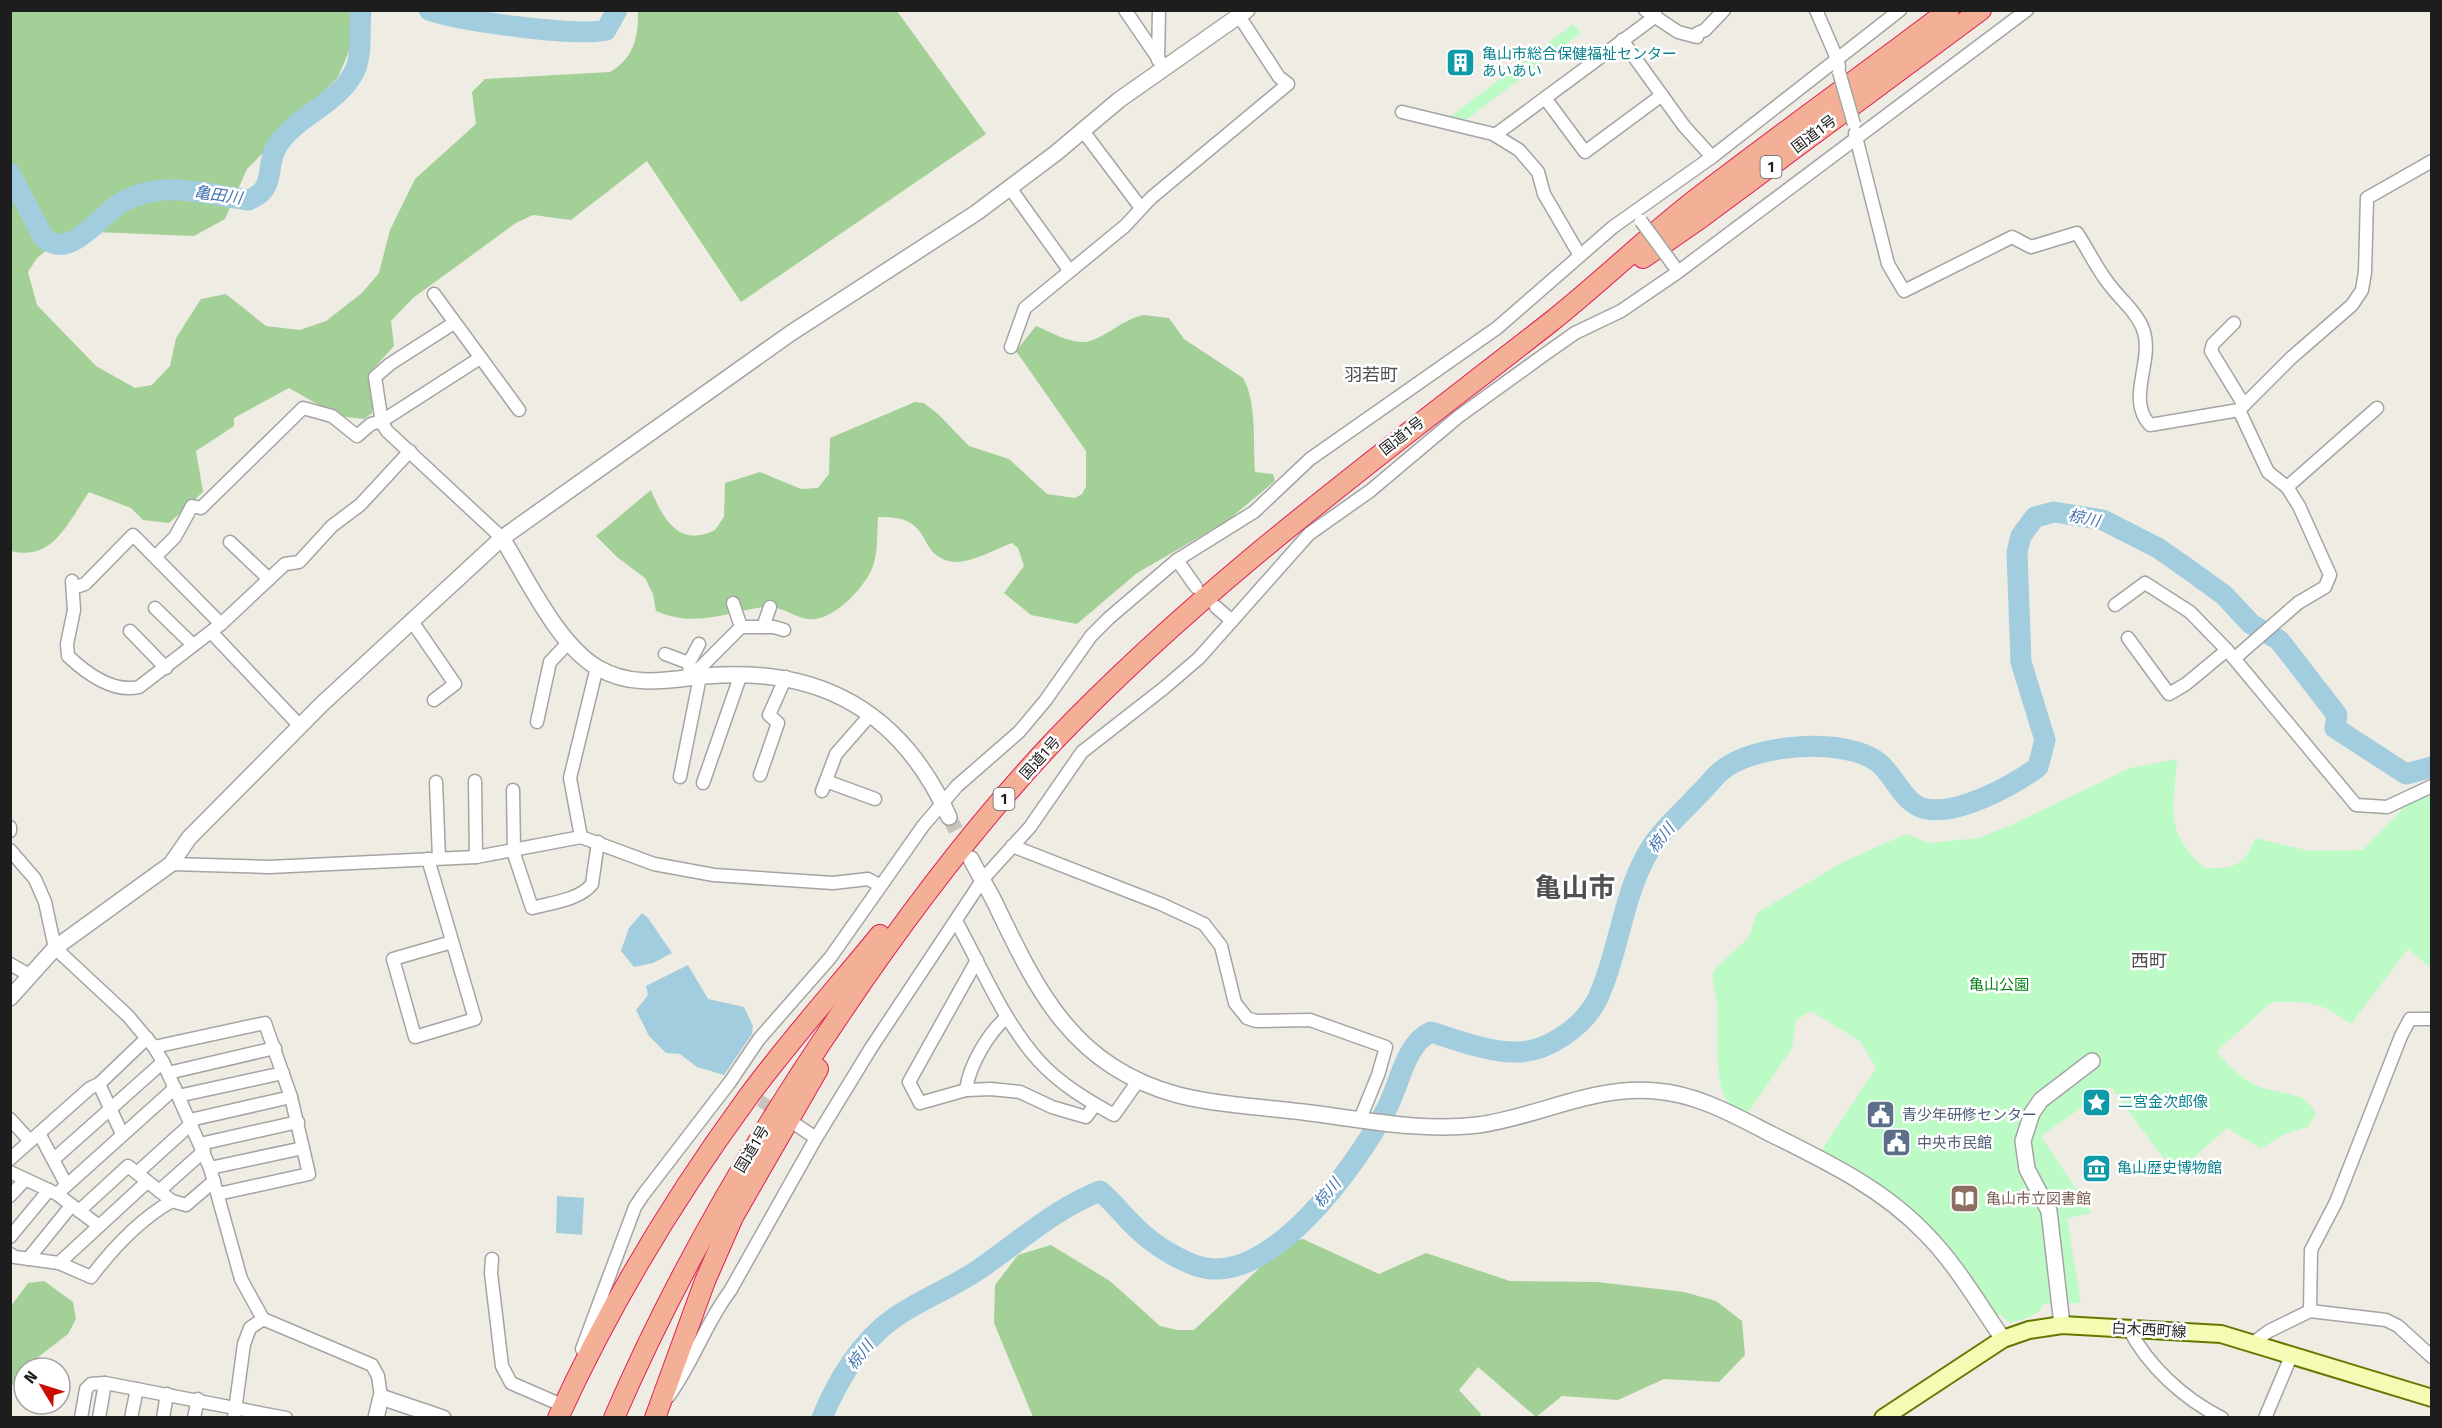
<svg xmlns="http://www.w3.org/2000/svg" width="2442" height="1428" viewBox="0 0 2442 1428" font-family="'Fira Sans','Noto Sans JP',sans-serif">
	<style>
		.forest { fill: #a3d096 }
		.park { fill: #bdfbc6 }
		.water { fill: #a1cddf }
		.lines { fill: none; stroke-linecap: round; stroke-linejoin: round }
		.river { stroke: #a1cddf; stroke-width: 21 }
		.minor-tunnel { stroke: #c5c3bb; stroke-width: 12; stroke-dasharray: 12 6; stroke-linecap: butt }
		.tertiary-tunnel { stroke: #c5c3bb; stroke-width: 15; stroke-dasharray: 15 8; stroke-linecap: butt }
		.minor-casing { stroke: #a4a4a4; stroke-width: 15 }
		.tertiary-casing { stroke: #a4a4a4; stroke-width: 18 }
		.secondary-casing { stroke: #647800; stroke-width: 20 }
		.trunk-casing { stroke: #e01d54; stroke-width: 22 }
		.minor { stroke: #fff; stroke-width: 12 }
		.tertiary { stroke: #fff; stroke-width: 15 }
		.secondary { stroke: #f4fcb4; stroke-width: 16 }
		.trunk { stroke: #f4b096; stroke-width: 20 }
		.minor-bridge-casing { stroke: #a4a4a4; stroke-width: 15; stroke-linecap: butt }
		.minor-bridge { stroke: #fff; stroke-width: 12 }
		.labels { text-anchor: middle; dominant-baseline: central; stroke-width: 5; stroke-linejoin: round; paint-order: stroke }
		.shield { fill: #fff; stroke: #616161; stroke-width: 1.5 }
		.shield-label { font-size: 14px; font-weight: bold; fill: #1d1d1d }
		.culture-label { font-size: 15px; fill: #0d838f; stroke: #fff; text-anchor: start }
		.street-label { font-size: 15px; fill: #1d1d1d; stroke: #fff }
		.park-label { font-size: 15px; fill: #078019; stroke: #fff }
		.service-label { font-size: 15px; fill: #4e5e75; stroke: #fff; text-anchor: start }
		.education-label { font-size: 15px; fill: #785e54; stroke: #fff; text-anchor: start }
		.water-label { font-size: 16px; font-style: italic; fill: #4675b1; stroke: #fff }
		.quarter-label { font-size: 18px; fill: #505050; stroke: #fff }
		.town-label { font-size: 27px; font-weight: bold; fill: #505050; stroke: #fff }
	</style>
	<rect width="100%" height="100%" fill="#efece3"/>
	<g class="forest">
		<path d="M11,11H366L338,77L247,169L225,219L194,236L70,231L37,258L28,272L37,305L96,366L135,388L152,385L170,366L176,338L201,299L226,294L266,326L300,330L326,321L362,293L379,273L390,230L415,179L476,124L472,92L485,79L610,72C635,57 638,37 638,11H897L986,134L741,302L647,161L571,220L533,215L516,223L413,298L391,321L394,346L372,370V413L364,419L338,416L289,388L234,418V426L196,451L203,492L169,523L143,520L131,508L89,492C68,522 53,562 11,551Z"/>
		<path d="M1144,315L1169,318L1184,339L1243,378C1257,402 1253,444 1255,472L1273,474L1275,481L1227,521L1137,573L1077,624L1031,615L1004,593L1024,566L1018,548L1012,543C995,549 967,566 949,561C915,552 935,515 878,517C877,531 878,549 874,563C868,585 833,623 807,619C792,616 780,605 763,607C722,613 696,628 656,611L653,594L645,578L617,557L596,536L651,490C663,519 679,548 715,530L724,517L725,483L760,472L801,489L818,488L829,474L830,438L915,402L924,403L938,414L969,446L1009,459L1047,494L1075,498L1082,494L1086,487V451L1016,351L1036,326C1051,332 1068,343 1085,342C1103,340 1124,318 1144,315Z"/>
		<path d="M1303,1239L1379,1274L1426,1253L1510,1281L1597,1282L1684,1292L1716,1301L1742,1321L1745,1355L1719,1382L1664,1379L1618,1400L1562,1396L1536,1417L1478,1367L1459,1390L1481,1414L1480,1417H1033L994,1323L995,1285L1018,1255L1051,1245L1110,1281L1160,1326L1177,1330H1194L1287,1242Z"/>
		<path d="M44,1281L73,1302L76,1319L68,1334L24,1368L11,1387V1306L28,1283Z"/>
	</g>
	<g class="park">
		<path d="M1573,24L1581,33L1467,119L1450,117Z"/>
		<path d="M2177,759C2174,811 2163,829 2204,868C2233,869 2245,866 2255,838L2310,851L2363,850L2408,803L2431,790V968L2408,949L2351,1024C2319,1001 2311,1002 2272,1002L2217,1051C2228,1065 2240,1078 2256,1085C2277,1096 2306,1089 2316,1114L2308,1127L2284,1134L2261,1149L2227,1128L2178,1172L2160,1154L2111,1087L2041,1136L2092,1213L2067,1218L2081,1303L2044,1304C2037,1318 2023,1319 2009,1323L2000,1314L1996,1316C1970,1280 1947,1240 1914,1211C1886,1187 1853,1169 1821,1151L1876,1068L1861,1042L1811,1011L1796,1020L1792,1048L1748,1113C1742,1110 1733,1108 1728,1102C1712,1081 1720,1027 1717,1002C1716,991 1710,981 1714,970L1749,937L1757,913L1843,862L1906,834L1930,843L1978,838L2009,826L2130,768Z"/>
	</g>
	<g class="water">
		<path d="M642,913L648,918L672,953L653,963L634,967L621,951L629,928Z"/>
		<path d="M688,965L708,999L744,1007L753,1026L752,1034L724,1075L697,1067L680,1054L666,1053L649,1036L636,1010L648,995L646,986Z"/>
		<path d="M557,1196L584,1198L582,1235L556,1233Z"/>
	</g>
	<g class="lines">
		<g class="river">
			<path d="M429,10C458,21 578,37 606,30L617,10"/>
			<path d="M10,173L43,237C70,262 100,215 122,202C163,179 205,194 248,200C279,189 263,165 279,143C298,116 337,103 353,74C363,58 359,29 361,10"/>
			<path d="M822,1418C837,1381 861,1341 894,1318C921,1299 954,1287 981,1268C1021,1240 1055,1209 1100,1191C1117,1205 1131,1226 1149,1239C1161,1249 1182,1261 1197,1266C1269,1290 1357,1164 1386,1110C1399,1087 1405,1043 1431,1032C1457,1040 1488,1052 1515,1052C1546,1053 1584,1027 1598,998C1620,950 1622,895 1650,849C1662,829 1683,812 1698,795C1706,788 1712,779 1720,772C1750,744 1846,736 1879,763C1895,776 1904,805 1926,809C1959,815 2012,786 2038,767L2045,740L2021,662L2017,552L2021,536L2035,517L2054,512L2103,520L2158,548L2188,569L2224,595L2251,624L2279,640L2337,715L2335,728L2406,774L2432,767"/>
		</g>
		<path class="minor-tunnel" d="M745,1091L781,1114"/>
		<path class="tertiary-tunnel" d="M949,817L968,853"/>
		<defs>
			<g id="minor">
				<path d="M1125,10L1164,67"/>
				<path d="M1645,10L1678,32L1697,37L1698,33L1705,30L1724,10"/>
				<path d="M1816,10L1838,61L1839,67"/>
				<path d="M1622,40L1684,126L1712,157"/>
				<path d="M1158,60L1159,10"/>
				<path d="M1545,98L1585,152L1662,95"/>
				<path d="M1402,112L1493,134L1519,150L1538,172L1544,194L1579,254"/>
				<path d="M1083,131L1141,208"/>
				<path d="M1855,133L1888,264L1904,291L2012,237L2031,247L2077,233C2087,248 2095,265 2106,280C2118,298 2138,312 2144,332C2153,363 2126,399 2150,425L2239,410L2291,358L2352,305L2362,290L2365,272L2367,198L2432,161"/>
				<path d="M1495,135L1656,16"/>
				<path d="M1010,188L1069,270"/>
				<path d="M434,294L519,410"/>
				<path d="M454,323L390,364L375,377L382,423L387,431L502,538"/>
				<path d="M2234,323L2213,344L2211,351L2244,405"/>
				<path d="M1011,347L1025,308L1125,226L1151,198L1288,84L1279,77L1239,16"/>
				<path d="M2287,487L2377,408"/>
				<path d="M230,542L269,579"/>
				<path d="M156,556L175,537L192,506L201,508L303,408L332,416L357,436L371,424L382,421L480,358"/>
				<path d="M1177,560L1196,587"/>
				<path d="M72,581L74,610L67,644L68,656C86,673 113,693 139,687L221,624L285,564L299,562L332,526L360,505L410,451"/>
				<path d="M73,588L85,584L133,535L221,624"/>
				<path d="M733,603L741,627"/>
				<path d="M2115,605L2145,583L2190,612L2227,650L2356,805L2387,807L2432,786"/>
				<path d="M1216,607L1232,621"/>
				<path d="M155,608L193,645"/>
				<path d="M411,620L455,684L434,700"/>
				<path d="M763,627L770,607"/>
				<path d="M130,631L166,668"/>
				<path d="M211,632L300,726"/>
				<path d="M2128,638L2169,694L2186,684L2227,650"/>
				<path d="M665,654L689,663L690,678"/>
				<path d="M2235,658L2298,603L2325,587L2330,575L2299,506L2287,487L2268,472L2239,410"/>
				<path d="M689,663L699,644"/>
				<path d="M690,678L741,627H774L784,630"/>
				<path d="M537,722L550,662L568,643"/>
				<path d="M760,775L778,723L769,715L786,677"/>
				<path d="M680,777L700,677"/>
				<path d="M475,781L476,857"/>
				<path d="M826,781L875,799"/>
				<path d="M436,782L439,858"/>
				<path d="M703,783L741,674"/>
				<path d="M513,790L514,851"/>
				<path d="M822,791L836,754L871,714"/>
				<path d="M10,827V831"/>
				<path d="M581,837L570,778L597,667"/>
				<path d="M1012,846L1161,904L1204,924L1221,946L1235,1003L1247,1018L1256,1021L1310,1020L1386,1047L1378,1075L1360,1119"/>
				<path d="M10,850L35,879L45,902L55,948L128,1016L154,1047L163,1062L210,1168L241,1279L263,1319L250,1328L244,1344L234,1418"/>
				<path d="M513,851L532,908C550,903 580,900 592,884L598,842"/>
				<path d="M428,859L475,1019L415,1037L393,959L452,942"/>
				<path d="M171,864L269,867L476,857L581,837L654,864L714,875L833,883L868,879L879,885"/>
				<path d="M956,921C982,968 1003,1021 1039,1061C1060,1084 1087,1100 1114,1115L1138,1081"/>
				<path d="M977,960L909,1082L920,1103L966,1090L991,1089L1020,1092L1052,1107L1086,1117L1095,1105"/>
				<path d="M10,964L31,976"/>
				<path d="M154,1047L265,1023L267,1029L291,1097L309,1174L218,1194"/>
				<path d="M168,1073L275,1048"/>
				<path d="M99,1084L122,1134"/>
				<path d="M966,1090C969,1066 988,1033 1007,1017"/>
				<path d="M178,1096L283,1073"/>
				<path d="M10,1119L30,1141"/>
				<path d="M190,1120L291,1097"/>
				<path d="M795,1124L816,1138"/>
				<path d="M40,1135L66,1184"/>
				<path d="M200,1144L298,1122"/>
				<path d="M10,1159L90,1088L99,1084L147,1038"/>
				<path d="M54,1159L163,1062"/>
				<path d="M210,1168L303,1148"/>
				<path d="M10,1172L57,1194L99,1226"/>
				<path d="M138,1172L191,1124"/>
				<path d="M159,1191L204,1151"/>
				<path d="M57,1194L175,1088"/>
				<path d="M10,1196L24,1181"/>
				<path d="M79,1211L128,1166L172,1201L186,1205L214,1181"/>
				<path d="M10,1237L49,1190"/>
				<path d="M10,1254L15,1257L59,1263L91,1277C113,1248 140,1219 172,1201"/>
				<path d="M28,1259L71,1206"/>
				<path d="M492,1259L491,1273L502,1366L511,1383L564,1406"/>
				<path d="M59,1263L147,1182"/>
				<path d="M2310,1311L2311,1250L2336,1202L2401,1036L2410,1019H2432"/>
				<path d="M263,1319L372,1365L378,1376L381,1397"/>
				<path d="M2129,1329C2148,1366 2184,1399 2222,1418"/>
				<path d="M2254,1342L2269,1331L2310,1311L2386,1320L2398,1326L2432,1357"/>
				<path d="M582,1349L635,1207L643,1195L730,1082L759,1039L830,958L923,826L957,786L1019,732L1045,701L1091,636L1109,618L1177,560L1254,512L1310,459L1497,328L1613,227L1712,157L1900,10"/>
				<path d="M668,1397C693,1363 705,1324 730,1291L816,1138L871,1048L983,879L1030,827L1082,752L1164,688L1199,658L1309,534L1370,491L1458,417L1541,357L1575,333L1621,311L1678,272L2027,10"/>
				<path d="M81,1418L86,1389L91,1384L105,1383"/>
				<path d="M99,1418L105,1383L286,1418"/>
				<path d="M131,1418L137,1389"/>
				<path d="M163,1418L167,1394"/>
				<path d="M194,1418L198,1399"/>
				<path d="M2265,1418L2292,1354"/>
			</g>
			<g id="tertiary">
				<path d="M502,538C527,578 557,644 598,668C633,688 667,680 705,676C820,666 901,711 949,817"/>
				<path d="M971,859C978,874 988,888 995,903C1038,993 1074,1067 1178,1095C1218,1105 1262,1107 1303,1112C1360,1119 1420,1132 1478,1125C1538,1117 1593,1085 1656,1091C1696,1094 1732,1114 1767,1132C1823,1160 1881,1187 1925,1233C1956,1264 1978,1303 2003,1339"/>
				<path d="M10,998L55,948L171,864L189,838L322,704L502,538L791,333L976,213L1056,153L1119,100L1247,10"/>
				<path d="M2062,1325L2049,1211L2027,1169L2023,1141L2032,1113L2041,1100L2092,1061"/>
				<path d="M376,1418L381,1397L443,1418"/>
			</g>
			<path id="secondary" d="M1883,1418L2003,1339L2029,1330L2062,1325L2221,1334L2432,1398"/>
			<g id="trunk">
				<path d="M1643,258L1702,217L1981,10"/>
				<path d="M558,1418C610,1304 674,1198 748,1097C789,1041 836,989 880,935"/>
				<path d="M614,1418C676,1274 753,1142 841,1013C905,918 975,825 1054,741C1205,583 1381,455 1552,321C1601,282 1646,238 1695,200C1779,135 1865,74 1949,10"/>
				<path d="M655,1418L705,1281L733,1217L818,1069"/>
			</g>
		</defs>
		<use href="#minor" class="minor-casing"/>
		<use href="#tertiary" class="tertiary-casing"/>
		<use href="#secondary" class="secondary-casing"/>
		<use href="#trunk" class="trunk-casing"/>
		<use href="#minor" class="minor"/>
		<use href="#tertiary" class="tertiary"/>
		<use href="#secondary" class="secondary"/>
		<use href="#trunk" class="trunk"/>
		<defs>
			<g id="minor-bridge">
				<path d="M1839,72L1854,124"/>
				<path d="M1641,221L1674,266"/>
			</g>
		</defs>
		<use href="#minor-bridge" class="minor-bridge-casing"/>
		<use href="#minor-bridge" class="minor-bridge"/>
	</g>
	<defs>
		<symbol id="building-square" viewBox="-11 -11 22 22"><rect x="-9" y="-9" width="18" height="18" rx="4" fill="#0f9aa8" stroke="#fff"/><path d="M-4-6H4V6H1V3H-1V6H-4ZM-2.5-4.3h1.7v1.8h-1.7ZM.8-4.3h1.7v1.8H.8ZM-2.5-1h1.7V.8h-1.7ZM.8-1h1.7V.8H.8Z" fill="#fff"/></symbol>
		<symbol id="sight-square" viewBox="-11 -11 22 22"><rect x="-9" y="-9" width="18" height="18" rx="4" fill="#0f9aa8" stroke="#fff"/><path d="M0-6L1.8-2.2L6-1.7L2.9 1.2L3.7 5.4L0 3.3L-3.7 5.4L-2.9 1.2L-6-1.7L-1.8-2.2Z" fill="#fff"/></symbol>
		<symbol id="civic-square" viewBox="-11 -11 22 22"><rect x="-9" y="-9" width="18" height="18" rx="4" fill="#5c6f8a" stroke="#fff"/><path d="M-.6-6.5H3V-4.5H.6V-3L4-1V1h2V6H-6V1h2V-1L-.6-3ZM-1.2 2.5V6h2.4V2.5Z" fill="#fff"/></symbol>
		<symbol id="museum-square" viewBox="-11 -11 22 22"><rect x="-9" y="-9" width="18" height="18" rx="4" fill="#0f9aa8" stroke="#fff"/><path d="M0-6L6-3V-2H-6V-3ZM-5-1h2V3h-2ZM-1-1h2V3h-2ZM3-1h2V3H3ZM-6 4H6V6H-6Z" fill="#fff"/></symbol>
		<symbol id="library-square" viewBox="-11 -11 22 22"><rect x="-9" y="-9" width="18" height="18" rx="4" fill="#8d6e63" stroke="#fff"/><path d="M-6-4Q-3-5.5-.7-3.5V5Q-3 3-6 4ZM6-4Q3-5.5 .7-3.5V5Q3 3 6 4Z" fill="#fff"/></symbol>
	</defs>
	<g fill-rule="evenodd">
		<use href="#building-square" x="1444" y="46" width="33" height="33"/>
		<use href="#sight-square" x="2080" y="1086" width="33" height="33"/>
		<use href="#civic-square" x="1864" y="1098" width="33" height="33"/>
		<use href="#civic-square" x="1880" y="1126" width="33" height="33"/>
		<use href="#museum-square" x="2080" y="1152" width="33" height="33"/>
		<use href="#library-square" x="1948" y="1182" width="33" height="33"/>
	</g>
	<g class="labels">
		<g class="shield">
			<rect x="1760.5" y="156" width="21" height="22" rx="4.5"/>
			<rect x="993.5" y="788" width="21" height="22" rx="4.5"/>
		</g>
		<g class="shield-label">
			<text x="1771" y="167">1</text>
			<text x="1004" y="799">1</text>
		</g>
		<g class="culture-label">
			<text x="1482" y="54">亀山市総合保健福祉センター<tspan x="1482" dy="17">あいあい</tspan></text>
			<text x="2118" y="1102">二宮金次郎像</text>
			<text x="2117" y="1168">亀山歴史博物館</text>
		</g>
		<g class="street-label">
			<text transform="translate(1814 134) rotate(-37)">国道1号</text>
			<text transform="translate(1402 436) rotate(-38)">国道1号</text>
			<text transform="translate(1040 758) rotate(-48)">国道1号</text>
			<text transform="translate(752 1149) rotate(-59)">国道1号</text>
			<text transform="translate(2149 1330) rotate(3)">白木西町線</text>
		</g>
		<g class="park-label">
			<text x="1999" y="985">亀山公園</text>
		</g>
		<g class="service-label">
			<text x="1902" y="1115">青少年研修センター</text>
			<text x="1917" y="1143">中央市民館</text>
		</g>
		<g class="education-label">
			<text x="1986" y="1199">亀山市立図書館</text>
		</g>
		<g class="water-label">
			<text transform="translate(218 195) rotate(8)">亀田川</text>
			<text transform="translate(2084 518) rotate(12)">椋川</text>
			<text transform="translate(1661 838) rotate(-51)">椋川</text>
			<text transform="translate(1327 1193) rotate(-50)">椋川</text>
			<text transform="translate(860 1355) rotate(-52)">椋川</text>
		</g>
		<g class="quarter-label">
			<text x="1371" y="375">羽若町</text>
			<text x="2149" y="961">西町</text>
		</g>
		<g class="town-label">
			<text x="1575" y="888">亀山市</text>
		</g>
	</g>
	<rect width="2442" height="1428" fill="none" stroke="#1d1d1d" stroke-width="24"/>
	<g transform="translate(42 1386) rotate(308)"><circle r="28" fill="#ffffff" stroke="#a5a5a5" stroke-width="1.5"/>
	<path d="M0-4.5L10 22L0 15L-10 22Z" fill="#cb0d00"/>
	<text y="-9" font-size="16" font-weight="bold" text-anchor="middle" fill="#1d1d1d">N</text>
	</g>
</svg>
